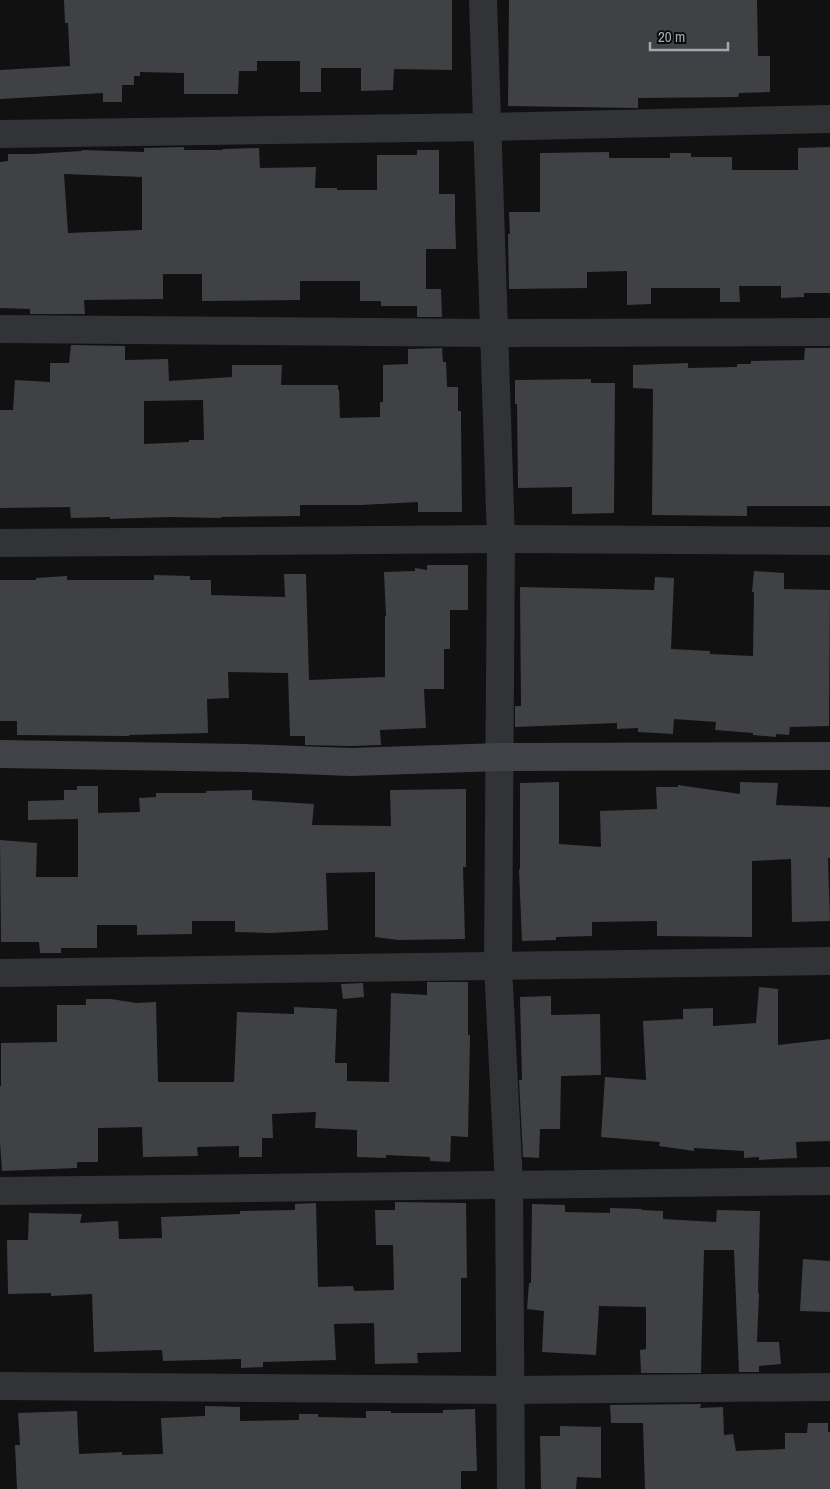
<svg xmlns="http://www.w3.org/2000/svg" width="830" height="1489" viewBox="0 0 830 1489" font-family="'Archivo Narrow',sans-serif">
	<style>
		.building { fill: #404145; fill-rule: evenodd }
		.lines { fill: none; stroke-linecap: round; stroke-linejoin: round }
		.minor { stroke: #323337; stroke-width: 28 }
		.secondary { stroke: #404247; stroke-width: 28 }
	</style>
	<rect width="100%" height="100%" fill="#111112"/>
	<g class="building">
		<path d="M64,0H452V70L394,69L393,90L361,91V68H321V92H300V61H257V71H239L238,94H184V73L140,72V76H134V85H122V102H103V93L0,99V70L70,66L68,23H65Z"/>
		<path d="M509,0H757L758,56H770V92L739,93L738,97L638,98V108L508,106Z"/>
		<path d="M184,147V150H223V149L259,148L260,168L316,167L315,188H337V190H377V155H417V150H439V194H455V216L456,249H426V289H441L442,317H417V306H381V301H360V281H300V300L202,301V274H163V299L84,300L85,314H30V309L0,308V162L8,161V154H33L82,151V150L144,152V148ZM64,174L142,177V230L68,233Z"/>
		<path d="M830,147V293H804V297L781,298V286H739L740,302H720V288H651V304L627,305V271L587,272V288L509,289L508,234H510L509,212H540V153L609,152V158H670V153H691V157H732V170H798V148Z"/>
		<path d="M71,345L125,346V360L168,359L169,381L232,377V365H282L281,385H338V390H339L340,418L380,417V402H383V365L408,364V349L442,348L443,362H446L447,387H458V411H461V421L462,512H418V502L361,505H300V516L221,517V518L168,517L110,519V517L71,518L70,507L0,508V410H13L15,380L50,382V363H69ZM203,400L204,440H189V442L144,444V401Z"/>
		<path d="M805,348H830V506H747V516L652,515L653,389L633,388V365L688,363V368L737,367V364H751V361L804,360Z"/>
		<path d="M591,379V383H615L614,513L572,514V487L518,488L517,404H515V380Z"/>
		<path d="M427,565H468V610H450V649H444V689H424L426,728L380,730L381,745L351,746L305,745V736H290L288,673L228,672L229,698L207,699L208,733L129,735V736L17,735V721H0V580H36V578L67,576V580H154V575L190,576V580H211V595L285,597L284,574H306L309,680L385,677V616H386L384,572L415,571V568L427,570Z"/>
		<path d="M754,571L784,573V589L830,590L829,726L790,727L789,735L776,734V737L753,735V733L715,730L716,722L674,719L673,734L638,732V728L617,729V723L515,727V706H521L520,587L654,590L655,577L674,578L671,649L710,651V654L753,656L754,592H752Z"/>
		<path d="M559,782V844L601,847L600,811L657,809L656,787H678V785L740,794V782L778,783L776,805L830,807V858H828L830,921L792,922L791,859L752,861V937L657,936V921L592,922V936L556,937V940L522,941L519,869H520V783Z"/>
		<path d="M77,786H98V813L140,812L139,798L156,797V793H206V791L252,790V800L314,804L312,825L391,826L390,790L466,789V867H463L465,939L398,940L375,937V872L326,873L328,930L271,933L235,932V921H192V934L137,935V925H97V948H61V953H40L39,942H1L0,840L37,843L36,877H78V819L28,820V801L64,800V790H77Z"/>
		<path d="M427,982H468V1035H470L468,1137L451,1136L450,1162L430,1161V1157L386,1155V1158L357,1157V1130L315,1128L316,1112L272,1114L273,1138H262V1157H239V1146L197,1147L198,1156L143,1157L142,1127L98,1128V1162H77V1168L2,1171L0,1142V1086H1V1043L57,1042V1005H86V999H111L136,1003L156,1002L158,1082H234L237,1012L294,1014V1007L337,1009L335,1063H347V1081L389,1082L391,993L427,995Z"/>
		<path d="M363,983L364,997L343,999L341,984Z"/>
		<path d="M759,987L778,989V1045L830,1039V1141L796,1142L797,1158L759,1160V1157L744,1158V1151L694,1148V1151L659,1146L660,1142L601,1137L605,1077L646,1080L643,1021L683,1019V1009L713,1008V1026L756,1023Z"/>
		<path d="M551,996V1015L600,1014L601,1075L561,1076L560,1129H540L539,1158L523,1157L519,1080H522L520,997Z"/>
		<path d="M395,1202L466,1203L467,1278H461V1352L417,1353L418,1363L375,1364L374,1323L334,1324L336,1360L263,1362V1367L241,1368V1359L163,1361L162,1350L94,1352L92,1294L51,1296V1293L8,1294L7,1240H28L29,1213L82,1214L80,1223L118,1221L119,1239L162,1238L161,1217L240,1214V1211L295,1210V1204L316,1203L318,1287L353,1286L354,1291L394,1290L393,1245H376L375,1210H395Z"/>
		<path d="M532,1204L565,1205V1212L610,1213V1208L642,1209V1210L663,1211V1219L716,1222L717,1210L760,1211L758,1293H759L757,1342H779L781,1364L759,1366V1372H739L734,1250H704L701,1373H641L640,1350L646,1349V1307L599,1306L596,1355L542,1352L544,1311L527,1309L529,1283H531Z"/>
		<path d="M803,1259L830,1261V1312L800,1311Z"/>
		<path d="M701,1404L700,1408L723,1407L724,1435L733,1434L736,1451L785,1449V1433H807L808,1423H828V1432H830V1489H645L643,1423H611L610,1405Z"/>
		<path d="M205,1406L240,1407V1421L299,1420V1414H318V1417L366,1418V1411H391V1413H443V1410L475,1409L477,1471H461V1489H17L15,1445H20L18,1413L77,1411L79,1454L122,1452V1455L163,1454L161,1418L205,1416Z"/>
		<path d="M560,1426L601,1427V1478L577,1477L576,1489H541L540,1436H560Z"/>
	</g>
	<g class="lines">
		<g class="minor">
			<path d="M483,0L501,539L498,966L509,1184L511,1489"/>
			<path d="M0,134L488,127L830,119"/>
			<path d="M0,329L494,333L830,332"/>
			<path d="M0,543L501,539L830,541"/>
			<path d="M0,973L830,961"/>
			<path d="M0,1191L830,1181"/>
			<path d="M0,1386L509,1390L830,1387"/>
		</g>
		<path class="secondary" d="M0,754L245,758L351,762L500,757L830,756"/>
	</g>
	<path d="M650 42v8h78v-8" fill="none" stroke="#a3a9b2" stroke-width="2.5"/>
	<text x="658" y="42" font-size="15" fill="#a3a9b2" stroke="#0c0c0d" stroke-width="4" paint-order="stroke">20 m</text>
</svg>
